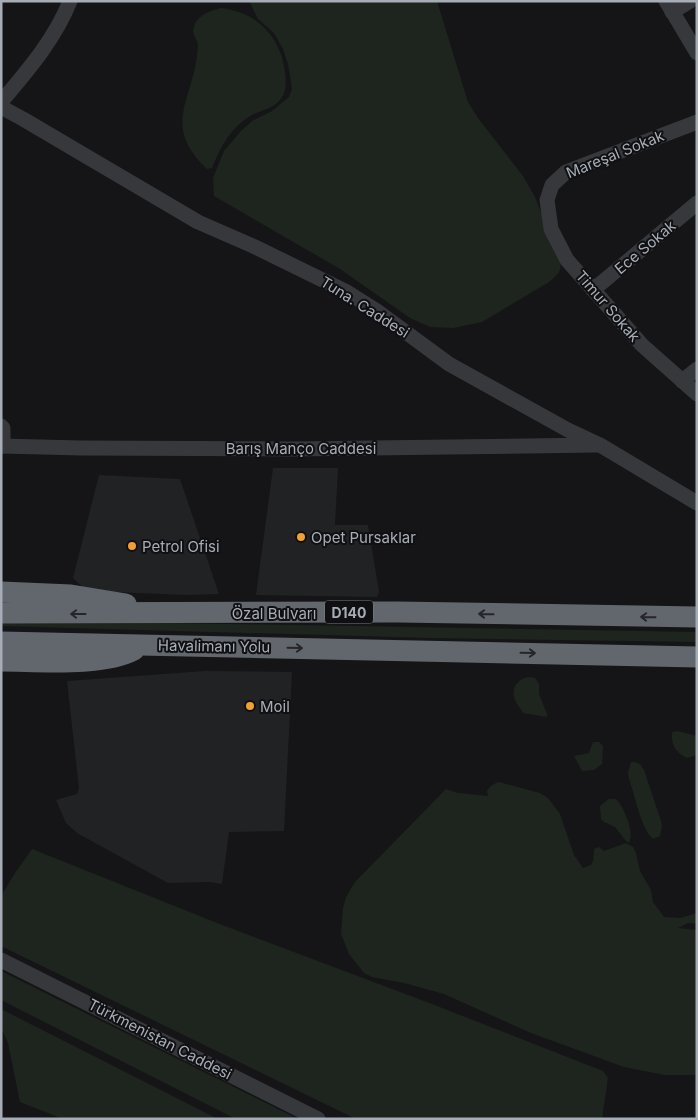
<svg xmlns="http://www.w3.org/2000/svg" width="698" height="1120" viewBox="0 0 698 1120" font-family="Inter,sans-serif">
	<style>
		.built { fill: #212224 }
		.green { fill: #1d251e }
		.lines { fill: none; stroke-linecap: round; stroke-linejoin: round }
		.minor { stroke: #36383c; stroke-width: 15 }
		.highway { stroke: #62666d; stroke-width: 21 }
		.oneway { stroke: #242629 }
		.poi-dot { fill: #f1a134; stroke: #101012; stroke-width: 2 }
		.labels { text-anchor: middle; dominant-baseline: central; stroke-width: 4; stroke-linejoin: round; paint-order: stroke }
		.shield { fill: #101012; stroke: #7a7e86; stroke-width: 1 }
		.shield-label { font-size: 14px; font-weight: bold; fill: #a7adb7 }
		.street-label { font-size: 15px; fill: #a7adb7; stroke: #101012 }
		.poi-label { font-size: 15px; fill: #a7adb7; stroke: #101012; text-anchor: start }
	</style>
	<rect width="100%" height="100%" fill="#151517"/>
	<g class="built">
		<path d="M273,468H338L335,525H368L379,592L377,597L256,595Z"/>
		<path d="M99,475L180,479L219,594L186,595L87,591L73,578Z"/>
		<path d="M205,671L292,672L284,831L229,832L222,884L210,882L168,883L77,833L66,823L56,800L77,794L79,788L67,681Z"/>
	</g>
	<g class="green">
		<path d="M249,1H437L468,102L478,118L523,176L535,197L559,258C563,271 559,273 549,282L482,322L453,328L430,327L410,318L340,269L214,196L213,178L224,151L241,131L252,121L272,111L289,97L292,89L288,64L283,49L274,33L258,19Z"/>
		<path d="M221,8C257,12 281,37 285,72C286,82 287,93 279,101C272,109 262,110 252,115C231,127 221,146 212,168L207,169C163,127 190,105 197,56C197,53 198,48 198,45C197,38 191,34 194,27C197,15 210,11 221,8Z"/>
		<path d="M1,620L697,632V642L430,638L1,626Z"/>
		<path d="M529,677L535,678L539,684V694L547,714V717L523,713C521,708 518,706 516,702C510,690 516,679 529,677Z"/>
		<path d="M677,731L697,736V755L687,758C675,752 671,745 672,732Z"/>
		<path d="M593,742H599L603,746L602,764L594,770L582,771L574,756L589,753Z"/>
		<path d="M631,762H635L640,764L644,770L661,821L662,827L660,836L653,839C641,829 635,795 629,779L628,773Z"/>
		<path d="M499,782L540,793L548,798L560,814L574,855L583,868L591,865L593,861L594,849L599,847L604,851L626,843L633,847L636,853L640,871L651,890L653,902L664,917L680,918L697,913V924L688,923L678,928L697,930V1075H665L624,1067L531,1033L444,994L404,983L372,977L364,973L349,954L341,934L343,908L346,897L355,882L446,789L458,793L488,796L487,791C490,786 493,784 499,782Z"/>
		<path d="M609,799H616C624,807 635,833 629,843L626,841L615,827L604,822L601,819L600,806Z"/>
		<path d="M32,849L217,923L432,1004L603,1071L608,1078L602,1119H356L1,946V896L15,873Z"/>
		<path d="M1,971L298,1119H236L1,1000Z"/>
		<path d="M1,1009L218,1119H63L20,1102L8,1043L1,1027Z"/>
	</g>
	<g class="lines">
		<g class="minor">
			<path d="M666,1L697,53"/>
			<path d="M672,12L690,1"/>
			<path d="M1,102C28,70 55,39 70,1"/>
			<path d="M1,107L23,119L198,222L253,246L347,292L377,311L449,364L568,430L600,445L697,503"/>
			<path d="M697,122L566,172L552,185L547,200L551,229L567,260L642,345L697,394"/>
			<path d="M593,290L697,203"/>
			<path d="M682,381L697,369"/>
			<path d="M1,426L3,428V446"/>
			<path d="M1,446L81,448L292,449L597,445"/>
			<path d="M1,960L318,1119"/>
		</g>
		<g class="highway">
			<path d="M1,592L71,595L126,604"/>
			<path d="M1,613L398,612L697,617"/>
			<path d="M1,642L697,657"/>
			<path d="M1,661C38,661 102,667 134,650"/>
		</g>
	</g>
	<defs><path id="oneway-shaft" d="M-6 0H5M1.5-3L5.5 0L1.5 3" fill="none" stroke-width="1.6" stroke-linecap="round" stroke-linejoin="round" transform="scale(1.25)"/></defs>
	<g class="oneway">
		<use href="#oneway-shaft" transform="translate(78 614) rotate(-180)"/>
		<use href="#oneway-shaft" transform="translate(486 614) rotate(-179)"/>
		<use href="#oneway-shaft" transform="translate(648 617) rotate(-179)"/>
		<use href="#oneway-shaft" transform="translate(295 648) rotate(1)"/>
		<use href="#oneway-shaft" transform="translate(528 653) rotate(1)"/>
	</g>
	<g class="poi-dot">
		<circle cx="301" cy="537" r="5"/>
		<circle cx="132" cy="546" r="5"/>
		<circle cx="250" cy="706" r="5"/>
	</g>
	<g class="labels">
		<rect class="shield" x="325" y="600.5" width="48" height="23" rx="4"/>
		<g class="shield-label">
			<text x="349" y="612">D140</text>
		</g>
		<g class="street-label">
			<text transform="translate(615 154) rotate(-22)">Mareşal Sokak</text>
			<text transform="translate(645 247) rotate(-40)">Ece Sokak</text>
			<text transform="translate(608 306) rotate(49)">Timur Sokak</text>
			<text transform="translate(365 307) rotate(32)">Tuna. Caddesi</text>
			<text x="301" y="448">Barış Manço Caddesi</text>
			<text x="274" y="613">Özal Bulvarı</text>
			<text transform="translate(214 646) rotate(1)">Havalimanı Yolu</text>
			<text transform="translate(160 1039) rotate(27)">Türkmenistan Caddesi</text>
		</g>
		<g class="poi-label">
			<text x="311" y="537">Opet Pursaklar</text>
			<text x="142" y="546">Petrol Ofisi</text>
			<text x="260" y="706">Moil</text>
		</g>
	</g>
	<rect width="698" height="1120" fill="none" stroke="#a7adb7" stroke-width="5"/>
</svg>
